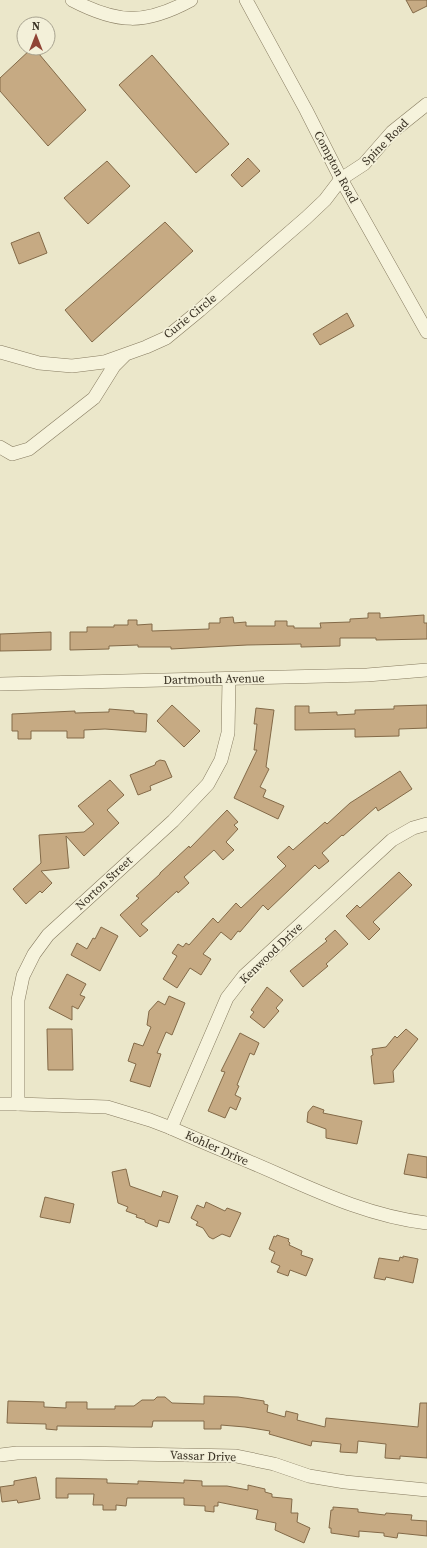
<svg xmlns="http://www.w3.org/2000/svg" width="427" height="1548" viewBox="0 0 427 1548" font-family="'Source Serif 4',serif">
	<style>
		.building { fill: #c6aa83; stroke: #836a48 }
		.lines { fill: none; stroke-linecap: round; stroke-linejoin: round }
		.minor-casing { stroke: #867b60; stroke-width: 14 }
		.minor { stroke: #f6f3dc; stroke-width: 13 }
		.labels { text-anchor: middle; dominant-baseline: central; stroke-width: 3.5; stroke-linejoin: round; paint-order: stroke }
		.street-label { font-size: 12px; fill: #383022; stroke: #f3f0d9 }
	</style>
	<rect width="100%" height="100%" fill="#ebe7ca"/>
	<g class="building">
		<path d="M406,0H427V6L413,13Z"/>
		<path d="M32,48H34L86,110L48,146L0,91V78Z"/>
		<path d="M152,55L229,144L196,173L119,85Z"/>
		<path d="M248,158L260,171L242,187L231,175Z"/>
		<path d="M107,161L130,186L88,224L64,198Z"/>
		<path d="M165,222L193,251L92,342L65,310Z"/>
		<path d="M39,232L47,253L19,264L11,243Z"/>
		<path d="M347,313L354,326L320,345L313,334Z"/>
		<path d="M368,613H380V618L424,615V623H427V639L376,640V638H340V646L301,647V644L247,645L171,649V647H138V645L109,646V649L70,650V632H87V627H114V625H128V620H137V625L152,624V631L209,629V623H220V618L233,617L234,623L246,622V626H275V621H287V626H294V628H321L320,623L350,622V619L368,618Z"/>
		<path d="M51,632V650L0,651V634Z"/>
		<path d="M172,705L200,731L184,747L157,721Z"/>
		<path d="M427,705V728L399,729V736L355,737V729L295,730V706H309V713L337,712V715L355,714V710L394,709V706Z"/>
		<path d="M256,708L274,710L266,767L269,769L260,787L266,790L263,797L284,806L278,819L234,798L257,750H254L257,724H254Z"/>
		<path d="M109,709L134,711V713L147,714L146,732L105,729L84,730V738H67V731H31V739H18V731H12V714L75,711V713L109,712Z"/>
		<path d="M160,760L165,761L172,777L150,786L151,790L138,795L130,775L155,765L156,762Z"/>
		<path d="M400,771L412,789L378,811L376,807L343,836L342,835L322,853L329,861L319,869L315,865L268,910L263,905L240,932L238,931L231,940L221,932L203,954L211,959L201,975L190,968L177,988L163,979L177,956L172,953L178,944L183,947L186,943L189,945L213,918L218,923L236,903L241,908L286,866L277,857L289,846L293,850L325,822L327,824L350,803Z"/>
		<path d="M110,780L124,795L107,810L119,823L84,856L66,836L69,868L41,871L52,883L42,893L40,891L26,904L13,889L41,863L39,835L84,832L94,824L78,806Z"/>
		<path d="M227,810L238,822L234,825L238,829L226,842L234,850L223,860L214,850L184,877L189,883L178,893L177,891L141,924L148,930L140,937L120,915L139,898L136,896L160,874V873L189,846L190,848Z"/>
		<path d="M399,872L412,885L373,922L380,929L369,940L346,916L357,905L360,908Z"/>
		<path d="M101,927L118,936L100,971L71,955L77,943L87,949L93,938L95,939Z"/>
		<path d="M335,930L348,944L326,964L328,966L303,987L290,971L327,941L325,939Z"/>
		<path d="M67,974L86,984L80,995L85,997L78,1009L72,1006V1020L49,1008Z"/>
		<path d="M267,987L283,1000L276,1008L279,1011L264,1028L250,1017L254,1012L251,1010Z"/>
		<path d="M169,996L185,1003L172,1035L166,1032L157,1053L161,1054L150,1087L130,1081L136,1064L128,1061L134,1043L143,1046L151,1027L147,1025L149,1011L158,1001L165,1005Z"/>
		<path d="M47,1029H72L73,1070H48Z"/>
		<path d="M406,1029L418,1039L393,1071L394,1082L374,1084L371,1056L373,1055L372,1049L386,1047L395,1036L397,1038Z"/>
		<path d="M240,1033L259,1043L254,1055L250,1053L237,1085L239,1086L235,1095L241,1098L236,1110L230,1107L225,1118L208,1111L225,1072L221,1071Z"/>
		<path d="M313,1106L324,1110L323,1113L362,1121L357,1144L326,1138V1129L307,1122L308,1112Z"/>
		<path d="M408,1154L427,1157V1178L404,1174Z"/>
		<path d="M126,1169L130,1186L161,1197L163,1191L178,1196L169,1223L159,1220L157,1227L145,1222V1220L136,1217L137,1215L126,1211L128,1207L118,1203L112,1172Z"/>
		<path d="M45,1197L74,1204L70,1223L40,1217Z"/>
		<path d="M206,1202L225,1211L227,1208L241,1213L230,1237L222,1234L213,1239L209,1237L203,1228L196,1225L198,1222L191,1218L197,1205L204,1208Z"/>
		<path d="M277,1235L289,1239L288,1241L290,1243L289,1245L302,1251L301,1255L313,1259L306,1276L290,1270L288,1276L277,1272L280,1266L271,1262L275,1252L269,1249L274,1236L276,1237Z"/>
		<path d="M403,1256L418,1259L413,1283L386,1277L385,1280L374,1278L379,1258L399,1261L400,1257L403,1258Z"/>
		<path d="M204,1396L238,1397L264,1401V1404L268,1405L267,1412L285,1417L286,1411L298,1414L297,1420L325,1427L326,1418L418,1427L420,1403H427V1458L400,1456V1459L385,1458L386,1444L358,1441L357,1453L340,1452L341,1444L312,1441L311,1446L269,1434L270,1431L245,1427L221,1425V1429H204V1421H153L152,1427L57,1426V1430L46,1429V1424L7,1423L8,1401L44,1402V1407L66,1408V1402H87V1409H115V1406H134L142,1400H154L157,1397H165L172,1403L204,1404Z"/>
		<path d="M36,1477L40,1499L18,1503L17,1500L2,1502L0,1487L14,1485V1481Z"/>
		<path d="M56,1478L107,1479V1483L138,1484V1481L184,1483V1480L202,1481V1486H227L248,1490V1485L265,1489V1492L272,1494V1497L292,1499L291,1513H298L297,1522L310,1528L304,1543L275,1530L276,1523L256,1519L258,1510L218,1502V1506H214V1512L205,1511V1506L184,1505V1498H127L126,1506L116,1505V1510H103V1505H93L94,1494H68V1498H56Z"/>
		<path d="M333,1507L358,1509V1512L385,1515L386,1513L412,1515L411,1520L427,1521V1536L398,1533L397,1538L384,1536V1533L359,1531V1537L331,1533V1528H329L331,1510H333Z"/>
	</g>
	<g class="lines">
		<defs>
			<g id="minor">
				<path d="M72,0C118,24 145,25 191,0"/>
				<path d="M246,0L306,110L341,179L427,332"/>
				<path d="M0,352L39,363L72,366L104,362L146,347L166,338L200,310L306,218L325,200L341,179L364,164L392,132L427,104"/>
				<path d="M0,447L12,454L29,449L94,398L114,366L124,356"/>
				<path d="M0,684L367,675L427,670"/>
				<path d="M0,1104H18L107,1107L150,1120L171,1128C207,1144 244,1159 280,1175C327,1196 375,1217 427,1223"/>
				<path d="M18,1104V1000L23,976L34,954L48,935L173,821L208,784L221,760L228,733L229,679"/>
				<path d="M171,1128L227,998L244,976L392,840L413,828L427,824"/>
				<path d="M0,1455L17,1453H80L236,1456L274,1464L309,1476L345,1482L427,1490"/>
			</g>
		</defs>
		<use href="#minor" class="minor-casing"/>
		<use href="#minor" class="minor"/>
	</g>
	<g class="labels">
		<g class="street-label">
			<text transform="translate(385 142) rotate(-45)">Spine Road</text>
			<text transform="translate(336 167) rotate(62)">Compton Road</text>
			<text transform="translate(190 316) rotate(-39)">Curie Circle</text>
			<text transform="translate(214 679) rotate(-1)">Dartmouth Avenue</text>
			<text transform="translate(104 883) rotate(-43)">Norton Street</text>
			<text transform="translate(271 953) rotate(-44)">Kenwood Drive</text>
			<text transform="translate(217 1148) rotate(24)">Kohler Drive</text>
			<text transform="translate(203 1456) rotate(2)">Vassar Drive</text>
		</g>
	</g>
	<g transform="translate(36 36)"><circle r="19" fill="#f3f0d9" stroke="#a8a390"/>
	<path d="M0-3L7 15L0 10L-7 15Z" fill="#904435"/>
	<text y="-6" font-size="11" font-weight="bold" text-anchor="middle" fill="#383022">N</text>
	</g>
</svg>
